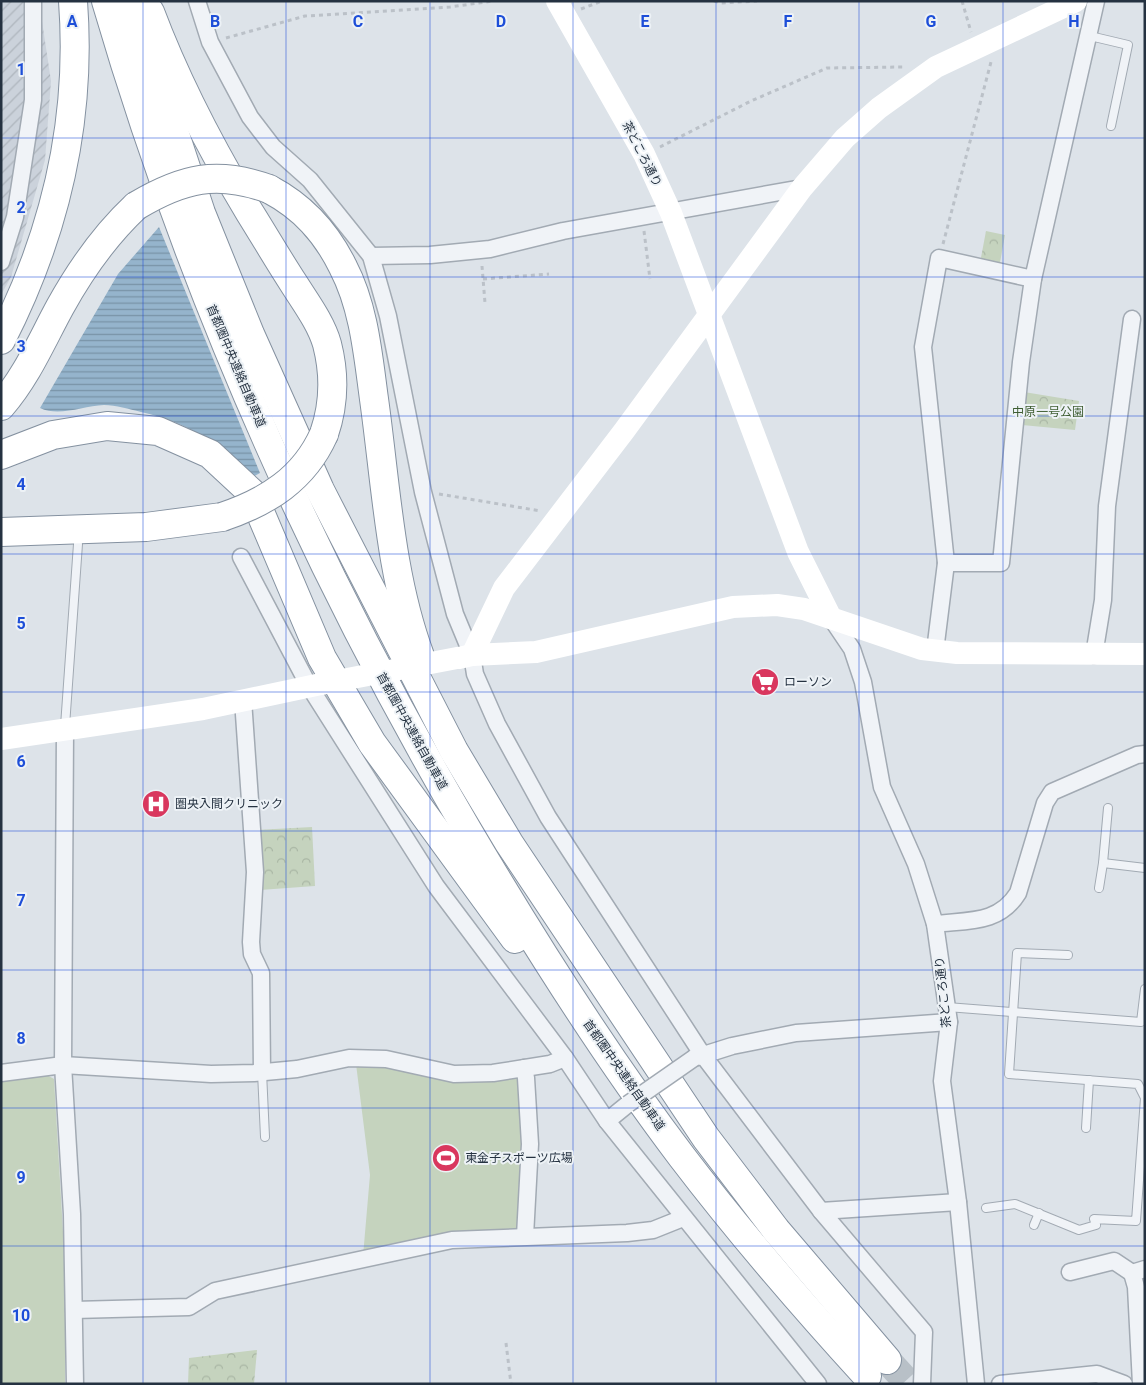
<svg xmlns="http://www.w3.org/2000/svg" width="1146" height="1385" viewBox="0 0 1146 1385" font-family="Roboto,'Noto Sans JP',sans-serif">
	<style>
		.industrial { fill: url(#industrial-furrows) }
		.green { fill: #c5d3be }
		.park { fill: url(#park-crowns) }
		.water { fill: url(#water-rules) }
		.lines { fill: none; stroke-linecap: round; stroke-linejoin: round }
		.highway-tunnel { stroke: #b8c0c7; stroke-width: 28; stroke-dasharray: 28 14; stroke-linecap: butt }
		.lane-casing { stroke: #a2aab3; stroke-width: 10 }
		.street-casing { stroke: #a2aab3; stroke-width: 19 }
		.highway-casing { stroke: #8491a0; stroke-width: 30 }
		.path { stroke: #bbc1c8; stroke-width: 3; stroke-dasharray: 4 4; stroke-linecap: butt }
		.lane { stroke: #f0f3f7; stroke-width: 8 }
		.street { stroke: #f0f3f7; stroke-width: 16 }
		.secondary { stroke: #fff; stroke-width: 22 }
		.highway { stroke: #fff; stroke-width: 28 }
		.street-bridge-casing { stroke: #a2aab3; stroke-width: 19; stroke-linecap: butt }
		.highway-bridge-casing { stroke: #8491a0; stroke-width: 30; stroke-linecap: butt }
		.street-bridge { stroke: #f0f3f7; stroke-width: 16 }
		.secondary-bridge { stroke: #fff; stroke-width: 22 }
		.highway-bridge { stroke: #fff; stroke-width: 28 }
		.grid { fill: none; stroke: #1d4ed8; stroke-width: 1; stroke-opacity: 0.55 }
		.labels { text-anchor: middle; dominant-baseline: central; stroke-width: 4; stroke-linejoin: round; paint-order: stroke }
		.street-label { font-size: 12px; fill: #253241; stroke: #edf2f6 }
		.park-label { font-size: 12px; fill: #3e5d32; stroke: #edf2f6 }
		.poi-label { font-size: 12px; fill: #253241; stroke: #edf2f6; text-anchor: start }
		.grid-label { font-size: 16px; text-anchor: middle; font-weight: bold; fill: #1d4ed8; stroke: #edf2f6; stroke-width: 4; stroke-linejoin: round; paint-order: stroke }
	</style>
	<defs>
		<pattern id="industrial-furrows" width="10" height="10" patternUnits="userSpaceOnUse" patternTransform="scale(1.25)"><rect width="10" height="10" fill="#cbd2db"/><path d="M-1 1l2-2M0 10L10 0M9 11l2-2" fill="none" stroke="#aeb5bd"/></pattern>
		<pattern id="park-crowns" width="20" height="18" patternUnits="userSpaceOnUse" patternTransform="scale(1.25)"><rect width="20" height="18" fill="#c5d3be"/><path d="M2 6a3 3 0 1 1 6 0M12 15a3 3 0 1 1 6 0" fill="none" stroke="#a9b6a4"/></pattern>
		<pattern id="water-rules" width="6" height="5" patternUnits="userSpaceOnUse" patternTransform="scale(1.25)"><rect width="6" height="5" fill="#95b4cc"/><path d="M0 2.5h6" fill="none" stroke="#7993a7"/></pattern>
	</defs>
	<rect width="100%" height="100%" fill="#dde3e9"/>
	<path class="industrial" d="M1,1H39L51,81L45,160L11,277L1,295Z"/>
	<g class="green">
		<path d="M356,1064L521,1077L525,1140L521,1227L515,1234L363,1256L370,1175Z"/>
		<path d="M47,1075L54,1079L65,1266V1384H1V1080Z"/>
	</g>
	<g class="park">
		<path d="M986,231L1005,235L999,268L980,263Z"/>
		<path d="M1024,392L1079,401L1075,430L1022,425Z"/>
		<path d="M312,827L315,886L260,890L256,830Z"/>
		<path d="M257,1350L254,1384H188L189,1358Z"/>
	</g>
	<path class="water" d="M159,227L260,473L251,478C214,441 193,424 141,412C129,409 116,405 104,405C83,406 59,417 40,408L118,274Z"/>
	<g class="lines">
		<path class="highway-tunnel" d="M887,1360L909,1384"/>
		<defs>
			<g id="lane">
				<path d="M1090,36L1128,45L1111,126"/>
				<path d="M65,726L78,544"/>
				<path d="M1103,863L1108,808"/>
				<path d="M1099,888L1103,863L1145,868"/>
				<path d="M947,1007L1141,1022L1145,989"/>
				<path d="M262,1072L265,1137"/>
				<path d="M1086,1128L1089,1080"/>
				<path d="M986,1208L1015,1204L1079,1230L1096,1225L1094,1219L1136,1221L1145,1098L1138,1084L1009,1074L1017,953L1068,955"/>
				<path d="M1034,1225L1039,1213"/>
			</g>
			<g id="street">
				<path d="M197,1L210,42L250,117L273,147L310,180L371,256L388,316L423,492L455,614L472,655L475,674L497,724L548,817L702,1054L821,1211L924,1332L922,1384"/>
				<path d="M371,256L430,255L490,249L563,231L802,188"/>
				<path d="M1,262L15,217L33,100V1"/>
				<path d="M241,557L309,686L436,886L565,1058L607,1121L818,1384"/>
				<path d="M946,563L923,347L939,258L1033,279"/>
				<path d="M831,618L852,649L863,682L882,787L916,864L935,924L949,1022L942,1081L958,1202L976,1384"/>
				<path d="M935,651L946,563H1001L1021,362L1033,279L1096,1"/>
				<path d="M1094,655L1103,600L1107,506L1132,319"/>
				<path d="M243,700L255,872L251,942L252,954L261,973L262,1072"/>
				<path d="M65,731L63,1065L72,1214L75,1384"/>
				<path d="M935,924C968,920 999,924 1018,893L1045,803L1052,792L1137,755L1145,754"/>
				<path d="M694,1058L732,1046L796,1033L949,1022"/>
				<path d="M524,1068L526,1078L530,1144L525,1236"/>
				<path d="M1,1073L63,1065L211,1074L254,1073L297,1069L349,1058L386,1059L454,1074L493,1073L550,1064L565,1058"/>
				<path d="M607,1121L628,1104"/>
				<path d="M821,1211L958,1202"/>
				<path d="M1070,1272L1114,1261L1132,1273"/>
				<path d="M74,1310L189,1307L215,1291L452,1240L627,1233L653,1230L683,1218"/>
				<path d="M1000,1384L1097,1374L1124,1384"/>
				<path d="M1141,1384L1136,1287L1132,1273L1145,1269"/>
			</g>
			<g id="highway">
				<path d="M106,1C191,292 315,570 468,831C534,943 604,1054 682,1157C740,1233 803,1306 867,1376"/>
				<path d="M131,1L201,213L250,334L320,490L454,751L509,843L706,1138L776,1230L887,1360"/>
				<path d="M150,12C176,81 212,150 250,213C265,237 279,261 294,284C306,303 321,323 327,344C335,375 334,405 324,434"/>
				<path d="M269,189C303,207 326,232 343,267C364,307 368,355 374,399C386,485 390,575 420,656"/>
				<path d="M1,340C55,234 82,120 73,1"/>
				<path d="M1,406C27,376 42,340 60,307C81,269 105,235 136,206"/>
				<path d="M1,455L53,435L107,426L158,431L210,454L252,493L322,658L372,743L515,939"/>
				<path d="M1,532L146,527L222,517"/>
			</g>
		</defs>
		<use href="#lane" class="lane-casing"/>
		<use href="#street" class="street-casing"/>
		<use href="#highway" class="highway-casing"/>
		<g class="path">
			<path d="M714,1L721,3L757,1"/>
			<path d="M962,1L971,32"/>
			<path d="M581,9L602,1"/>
			<path d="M226,38L305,16L450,7L493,1"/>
			<path d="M660,147L751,101L827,68L903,67"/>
			<path d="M644,231L650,279"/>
			<path d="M943,244L991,62"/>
			<path d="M482,266L485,303"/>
			<path d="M483,279L549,274"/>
			<path d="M439,494L541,511"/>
			<path d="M506,1343L511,1384"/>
		</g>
		<use href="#lane" class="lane"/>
		<use href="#street" class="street"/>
		<g class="secondary">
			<path d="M557,1L644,154L671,213L798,552L831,618"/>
			<path d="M472,655L504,588L624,431L802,188L845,138L879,108L936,67L1076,1"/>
			<path d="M459,658L472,655L536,652L733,607L777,605L804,609L922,649L957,653L1145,654"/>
			<path d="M1,739L203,709L321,684"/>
		</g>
		<use href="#highway" class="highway"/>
		<defs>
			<path id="street-bridge" d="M628,1104L694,1058"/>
			<g id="highway-bridge">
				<path d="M136,206C183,178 217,170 269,189"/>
				<path d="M222,517C267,502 304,479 324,434"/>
			</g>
		</defs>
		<use href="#street-bridge" class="street-bridge-casing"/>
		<use href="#highway-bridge" class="highway-bridge-casing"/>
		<use href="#street-bridge" class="street-bridge"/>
		<path class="secondary-bridge" d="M321,684L457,658"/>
		<use href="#highway-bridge" class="highway-bridge"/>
	</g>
	<path class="grid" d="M143,1V1384M286,1V1384M430,1V1384M573,1V1384M716,1V1384M859,1V1384M1003,1V1384M1,138H1145M1,277H1145M1,416H1145M1,554H1145M1,692H1145M1,831H1145M1,970H1145M1,1108H1145M1,1246H1145"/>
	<defs>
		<symbol id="supermarket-disc" viewBox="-11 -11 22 22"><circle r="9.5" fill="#d9375e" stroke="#edf2f6"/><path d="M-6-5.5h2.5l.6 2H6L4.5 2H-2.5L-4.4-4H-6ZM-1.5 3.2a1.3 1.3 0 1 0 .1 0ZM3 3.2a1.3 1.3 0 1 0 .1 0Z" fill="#fff"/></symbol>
		<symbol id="hospital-disc" viewBox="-11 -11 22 22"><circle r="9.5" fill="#d9375e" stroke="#edf2f6"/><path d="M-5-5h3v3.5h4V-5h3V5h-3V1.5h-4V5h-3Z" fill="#fff"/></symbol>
		<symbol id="stadium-disc" viewBox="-11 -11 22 22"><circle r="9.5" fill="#d9375e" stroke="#edf2f6"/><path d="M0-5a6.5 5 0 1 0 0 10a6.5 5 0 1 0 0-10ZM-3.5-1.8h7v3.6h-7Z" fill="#fff"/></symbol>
	</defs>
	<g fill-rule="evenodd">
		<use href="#supermarket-disc" x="749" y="666" width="32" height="32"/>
		<use href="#hospital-disc" x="140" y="788" width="32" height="32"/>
		<use href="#stadium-disc" x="430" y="1142" width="32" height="32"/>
	</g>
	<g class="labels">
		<g class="street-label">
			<text transform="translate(642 154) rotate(63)">茶どころ通り</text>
			<text transform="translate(236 366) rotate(67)">首都圏中央連絡自動車道</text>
			<text transform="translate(412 731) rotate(61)">首都圏中央連絡自動車道</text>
			<text transform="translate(943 992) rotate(-96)">茶どころ通り</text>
			<text transform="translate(624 1075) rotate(55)">首都圏中央連絡自動車道</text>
		</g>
		<g class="park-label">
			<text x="1048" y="412">中原一号公園</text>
		</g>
		<g class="poi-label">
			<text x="784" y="682">ローソン</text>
			<text x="175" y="804">圏央入間クリニック</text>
			<text x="465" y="1158">東金子スポーツ広場</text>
		</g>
	</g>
	<g class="grid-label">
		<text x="72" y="27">A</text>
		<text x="215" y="27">B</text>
		<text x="358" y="27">C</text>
		<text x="501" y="27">D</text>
		<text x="645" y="27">E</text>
		<text x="788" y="27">F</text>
		<text x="931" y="27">G</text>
		<text x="1074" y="27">H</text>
		<text x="21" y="75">1</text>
		<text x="21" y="213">2</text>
		<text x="21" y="352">3</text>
		<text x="21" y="490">4</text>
		<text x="21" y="629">5</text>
		<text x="21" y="767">6</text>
		<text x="21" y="906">7</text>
		<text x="21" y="1044">8</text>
		<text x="21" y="1183">9</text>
		<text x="21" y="1321">10</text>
	</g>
	<rect width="1146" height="1385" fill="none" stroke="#253241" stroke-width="5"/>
</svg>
